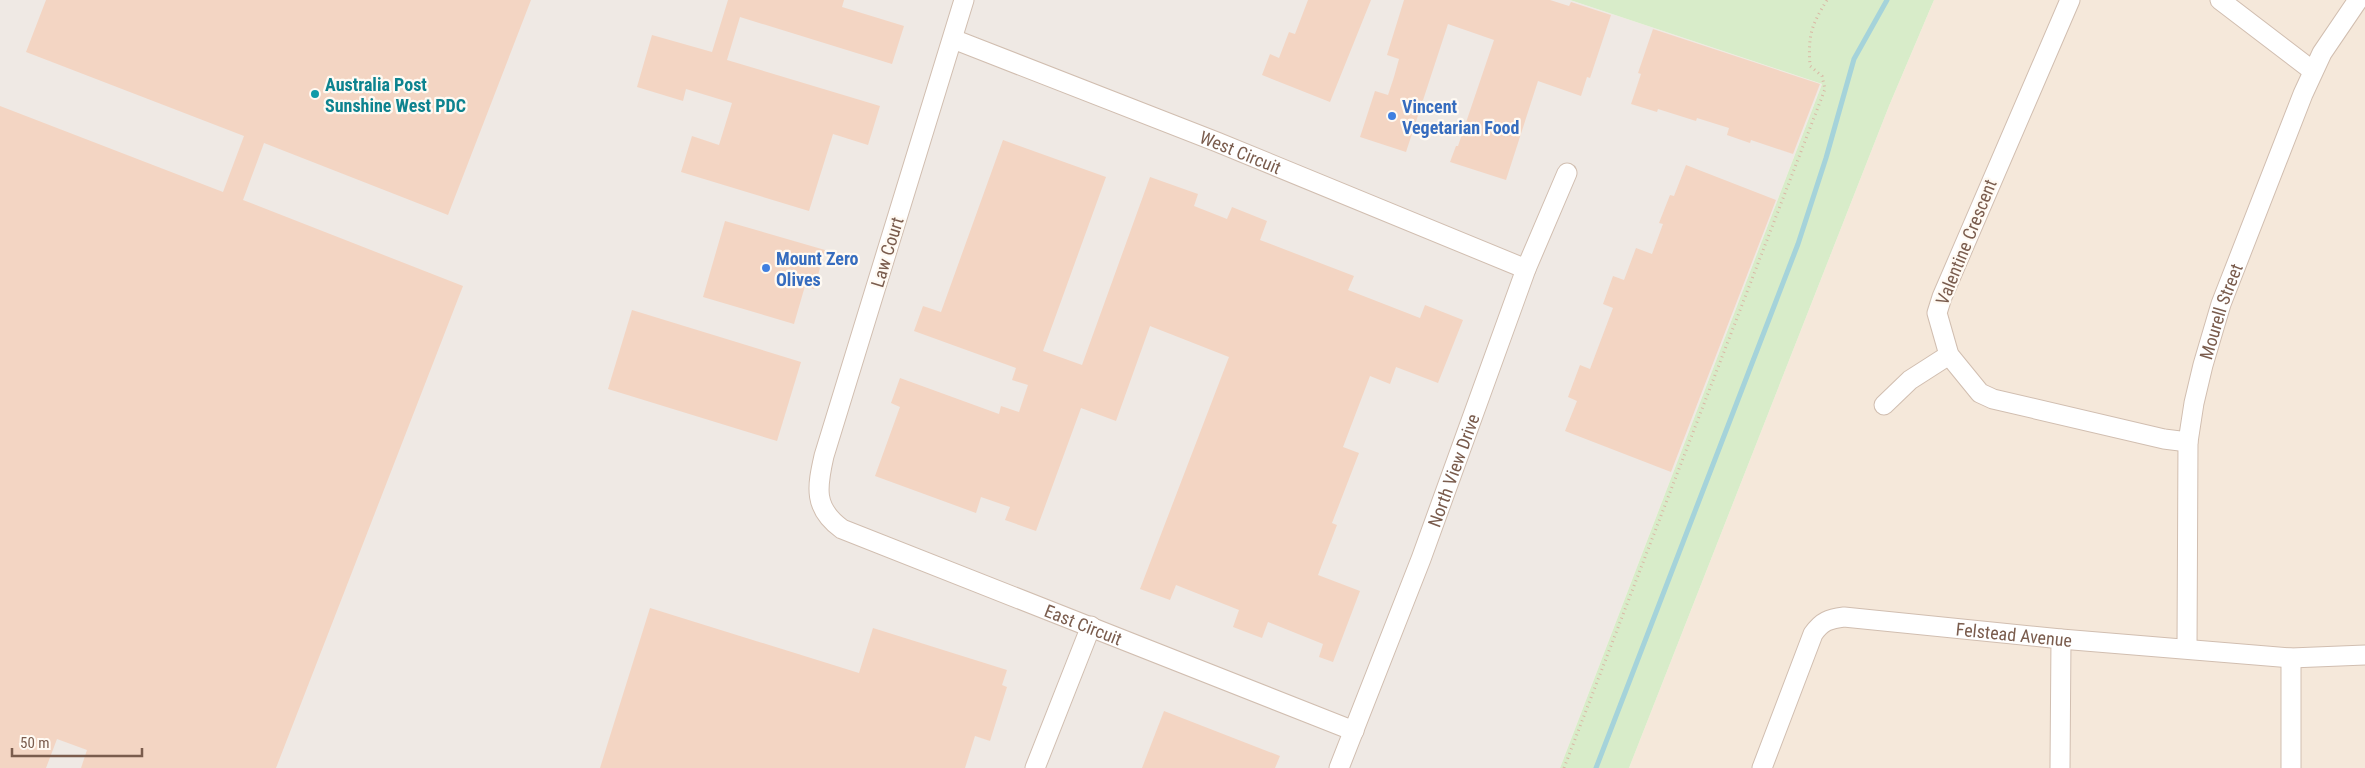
<svg xmlns="http://www.w3.org/2000/svg" width="2365" height="768" viewBox="0 0 2365 768" font-family="'Roboto Condensed',sans-serif">
	<style>
		.residential { fill: #f5e8da }
		.industrial { fill: #efe9e4 }
		.green { fill: #d8ecc9 }
		.lines { fill: none; stroke-linecap: round; stroke-linejoin: round }
		.stream { stroke: #a5d3da; stroke-width: 5 }
		.building { fill: #f3d5c3 }
		.minor-casing { stroke: #d1beb0; stroke-width: 21 }
		.path { stroke: #d9b8a5; stroke-width: 3; stroke-dasharray: 1 4; stroke-linecap: butt }
		.minor { stroke: #fff; stroke-width: 19 }
		.culture-dot { fill: #0f9aa8; stroke: #fffaf3; stroke-width: 2 }
		.shop-dot { fill: #3f7fe0; stroke: #fffaf3; stroke-width: 2 }
		.labels { text-anchor: middle; dominant-baseline: central; stroke-width: 4.5; stroke-linejoin: round; paint-order: stroke }
		.culture-label { font-size: 18px; font-weight: bold; fill: #0d838f; stroke: #fffaf3; text-anchor: start }
		.shop-label { font-size: 18px; font-weight: bold; fill: #366cbe; stroke: #fffaf3; text-anchor: start }
		.street-label { font-size: 18px; fill: #7a5c4d; stroke: #fffaf3 }
	</style>
	<rect width="100%" height="100%" fill="#fdf6ec"/>
	<path class="residential" d="M1934,0H2365V768H1629L1889,106Z"/>
	<path class="industrial" d="M0,0H1570L1822,84L1560,768H0Z"/>
	<path class="green" d="M1570,0H1934L1889,106L1629,768H1560L1822,84Z"/>
	<g class="lines">
		<path class="stream" d="M1596,768L1798,244L1826,158L1854,59L1887,0"/>
	</g>
	<g class="building">
		<path d="M46,0H531L448,215L264,143L243,200L463,286L276,768H81L87,750L57,739L46,768H0V106L223,192L244,136L26,52Z"/>
		<path d="M728,0H844L842,7L904,26L892,64L740,17L727,60L880,106L868,145L833,134L809,211L681,172L692,136L719,145L732,103L686,89L683,101L637,87L652,35L712,52Z"/>
		<path d="M1308,0H1371L1330,102L1262,75L1270,54L1279,58L1289,32L1295,34Z"/>
		<path d="M1404,0H1550L1569,6L1571,2L1611,15L1590,78L1587,77L1581,96L1538,81L1506,180L1450,162L1456,146H1458L1494,40L1448,24L1406,152L1360,137L1375,91L1388,95L1394,77L1399,59L1387,55Z"/>
		<path d="M1653,29L1820,84L1793,154L1751,140L1750,143L1727,135L1729,128L1697,118L1696,121L1658,109L1657,112L1631,104L1641,74L1638,73Z"/>
		<path d="M1003,140L1106,177L1043,351L1082,365L1150,177L1198,194L1194,206L1227,219L1232,207L1267,221L1260,240L1354,276L1348,290L1420,318L1425,305L1463,320L1438,383L1396,367L1390,384L1370,376L1343,447L1359,453L1332,523L1337,525L1318,575L1360,591L1333,662L1319,657L1323,644L1268,622L1262,638L1233,627L1239,610L1176,585L1170,600L1140,589L1229,357L1150,326L1116,421L1081,408L1036,531L1005,520L1010,507L981,497L976,513L875,476L900,407L891,403L900,378L999,414L1001,406L1019,412L1028,385L1012,380L1016,368L914,331L923,306L941,312Z"/>
		<path d="M1686,165L1776,200L1671,472L1565,431L1577,401L1568,397L1580,365L1590,369L1613,308L1603,304L1613,276L1624,280L1636,248L1652,254L1663,224L1659,223L1670,195L1674,196Z"/>
		<path d="M725,221L825,250L814,289L805,286L794,324L703,297Z"/>
		<path d="M632,310L801,362L777,441L608,389Z"/>
		<path d="M650,608L859,673L873,628L1007,670L1002,685L1007,687L990,741L975,736L965,768H600Z"/>
		<path d="M1164,711L1280,756L1275,768H1142Z"/>
	</g>
	<g class="lines">
		<defs>
			<g id="minor">
				<path id="s1" d="M964,0L824,456C817,487 813,508 842,529L1354,731"/>
				<path d="M2070,0L1942,297L1937,313L1949,355L1980,393L1993,399L2164,439L2188,442"/>
				<path d="M2220,0L2313,71"/>
				<path id="s2" d="M953,39L1217,142L1526,269"/>
				<path d="M1884,405L1910,380L1949,355"/>
				<path id="s3" d="M2187,648L2188,442L2194,403L2203,365L2221,304L2303,94L2322,53L2358,0"/>
				<path d="M1035,768L1091,626"/>
				<path id="s4" d="M1339,768L1421,559L1526,269L1567,173"/>
				<path id="s5" d="M1762,768L1813,634C1822,621 1829,619 1844,617L2061,639L2291,658L2365,655"/>
				<path d="M2060,768L2061,639"/>
				<path d="M2291,768V658"/>
			</g>
		</defs>
		<use href="#minor" class="minor-casing"/>
		<path class="path" d="M1564,768L1825,89L1822,76L1810,66C1808,35 1811,26 1827,0"/>
		<use href="#minor" class="minor"/>
	</g>
	<circle class="culture-dot" cx="315" cy="94" r="5"/>
	<g class="shop-dot">
		<circle cx="1392" cy="116" r="5"/>
		<circle cx="766" cy="268" r="5"/>
	</g>
	<g class="labels">
		<g class="culture-label">
			<text x="325" y="84">Australia Post<tspan x="325" dy="21">Sunshine West PDC</tspan></text>
		</g>
		<g class="shop-label">
			<text x="1402" y="106">Vincent<tspan x="1402" dy="21">Vegetarian Food</tspan></text>
			<text x="776" y="258">Mount Zero<tspan x="776" dy="21">Olives</tspan></text>
		</g>
		<g class="street-label">
			<text stroke="none"><textPath href="#s2" startOffset="309">West Circuit</textPath></text>
			<text transform="translate(1966 242) rotate(-68)">Valentine Crescent</text>
			<text transform="translate(887 252) rotate(-73)">Law Court</text>
			<text stroke="none"><textPath href="#s3" startOffset="341">Mourell Street</textPath></text>
			<text stroke="none"><textPath href="#s4" startOffset="319">North View Drive</textPath></text>
			<text stroke="none"><textPath href="#s1" startOffset="818">East Circuit</textPath></text>
			<text stroke="none"><textPath href="#s5" startOffset="351">Felstead Avenue</textPath></text>
		</g>
	</g>
	<path d="M12 748v8h130v-8" fill="none" stroke="#7a5c4d" stroke-width="2.5"/>
	<text x="20" y="748" font-size="15" fill="#7a5c4d" stroke="#fffaf3" stroke-width="4" paint-order="stroke">50 m</text>
</svg>
